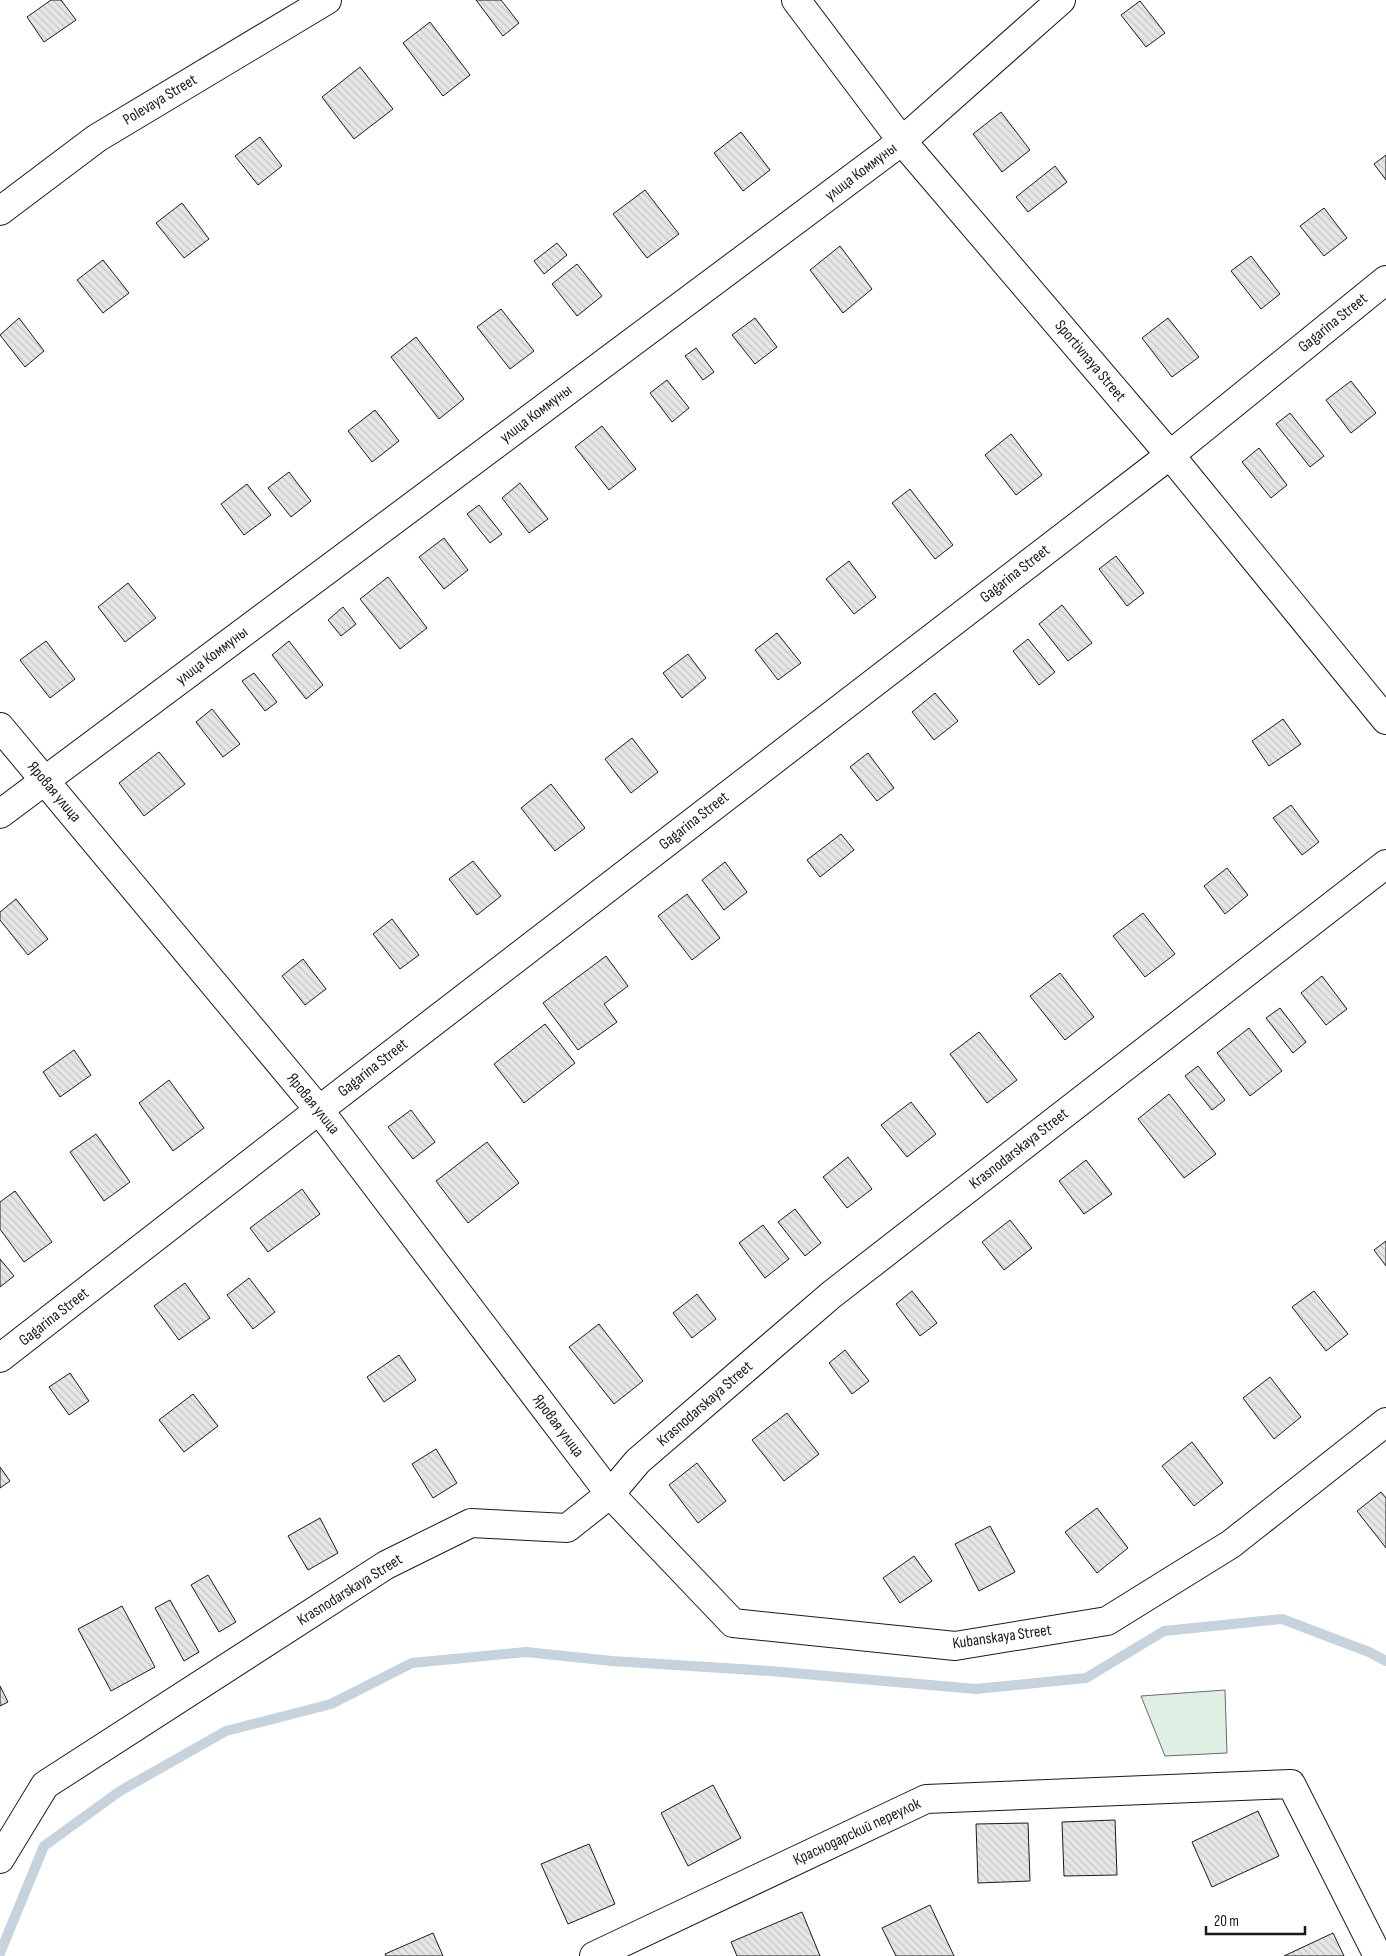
<svg xmlns="http://www.w3.org/2000/svg" width="1386" height="1956" viewBox="0 0 1386 1956" font-family="'Sofia Sans Condensed',sans-serif">
	<style>
		.green { fill: #e0efe3; stroke: #6a6a6a }
		.lines { fill: none; stroke-linecap: round; stroke-linejoin: round }
		.stream { stroke: #c6d2dc; stroke-width: 10 }
		.building { fill: url(#building-back-hatch); stroke: #1a1a1a }
		.minor-casing { stroke: #1a1a1a; stroke-width: 30 }
		.minor { stroke: #fff; stroke-width: 28 }
		.labels { text-anchor: middle; dominant-baseline: central; stroke-width: 4; stroke-linejoin: round; paint-order: stroke }
		.street-label { font-size: 16px; fill: #1a1a1a; stroke: #fff }
	</style>
	<defs>
		<pattern id="building-back-hatch" width="6" height="6" patternUnits="userSpaceOnUse" patternTransform="scale(1.25)"><rect width="6" height="6" fill="#e6e6e6"/><path d="M-1 5l2 2M0 0l6 6M5-1l2 2" fill="none" stroke="#c5c5c5"/></pattern>
	</defs>
	<rect width="100%" height="100%" fill="#fff"/>
	<path class="green" d="M1225,1690L1227,1753L1165,1756L1141,1696Z"/>
	<g class="lines">
		<path class="stream" d="M0,1953L44,1846L120,1791L226,1731L331,1704L412,1663L526,1652L612,1661L770,1671L976,1689L1086,1678L1164,1631L1282,1619L1369,1652L1386,1661"/>
	</g>
	<g class="building">
		<path d="M51,0H61L76,20L44,42L27,17Z"/>
		<path d="M476,0H501L519,23L503,36Z"/>
		<path d="M1140,1L1165,33L1146,47L1121,15Z"/>
		<path d="M430,22L470,75L443,96L403,43Z"/>
		<path d="M360,67L393,109L354,139L322,97Z"/>
		<path d="M1001,112L1030,150L1002,172L973,134Z"/>
		<path d="M741,132L770,170L743,191L714,153Z"/>
		<path d="M260,137L282,166L258,185L235,156Z"/>
		<path d="M1386,155V180L1374,164Z"/>
		<path d="M1055,166L1067,182L1028,212L1016,197Z"/>
		<path d="M645,190L679,234L647,258L613,214Z"/>
		<path d="M182,203L209,239L184,258L156,223Z"/>
		<path d="M1324,208L1347,238L1324,256L1300,226Z"/>
		<path d="M557,243L567,255L544,274L534,261Z"/>
		<path d="M840,246L872,289L843,313L810,270Z"/>
		<path d="M1251,256L1280,294L1261,309L1231,271Z"/>
		<path d="M103,260L129,293L103,313L77,280Z"/>
		<path d="M577,264L602,296L577,316L552,284Z"/>
		<path d="M501,309L534,351L510,369L477,327Z"/>
		<path d="M19,318L44,351L25,367L0,335Z"/>
		<path d="M755,318L777,347L755,364L732,335Z"/>
		<path d="M1168,318L1199,357L1172,377L1142,338Z"/>
		<path d="M416,337L464,399L439,419L391,357Z"/>
		<path d="M696,348L714,372L703,380L685,356Z"/>
		<path d="M667,380L689,408L672,422L650,393Z"/>
		<path d="M1351,381L1376,413L1351,433L1326,400Z"/>
		<path d="M375,410L399,441L372,462L348,431Z"/>
		<path d="M1290,413L1324,456L1310,467L1276,424Z"/>
		<path d="M602,426L636,469L609,490L575,447Z"/>
		<path d="M1011,434L1042,475L1016,495L985,455Z"/>
		<path d="M1259,448L1287,485L1271,498L1242,462Z"/>
		<path d="M289,472L311,501L291,517L268,488Z"/>
		<path d="M520,483L548,519L529,533L502,498Z"/>
		<path d="M247,484L271,515L244,535L221,504Z"/>
		<path d="M910,489L953,545L935,559L892,503Z"/>
		<path d="M479,505L502,534L490,543L467,514Z"/>
		<path d="M444,538L468,570L444,589L419,557Z"/>
		<path d="M1116,556L1144,593L1127,606L1099,569Z"/>
		<path d="M849,561L876,597L854,614L826,579Z"/>
		<path d="M388,577L427,628L400,649L360,599Z"/>
		<path d="M128,583L156,618L125,642L98,607Z"/>
		<path d="M1062,605L1092,643L1068,661L1039,624Z"/>
		<path d="M343,607L356,624L341,636L328,620Z"/>
		<path d="M777,633L801,663L778,680L755,650Z"/>
		<path d="M1028,639L1055,672L1039,685L1013,651Z"/>
		<path d="M46,641L75,679L50,698L20,660Z"/>
		<path d="M289,641L323,685L306,699L272,655Z"/>
		<path d="M688,654L706,678L682,698L663,673Z"/>
		<path d="M254,673L277,702L265,711L242,681Z"/>
		<path d="M935,693L958,721L934,740L912,712Z"/>
		<path d="M212,709L240,744L223,757L196,722Z"/>
		<path d="M1283,719L1301,744L1269,766L1252,741Z"/>
		<path d="M632,738L658,772L631,793L605,759Z"/>
		<path d="M159,752L185,784L144,816L119,783Z"/>
		<path d="M868,753L894,788L877,801L850,767Z"/>
		<path d="M551,784L585,828L555,851L521,808Z"/>
		<path d="M1291,805L1319,842L1302,855L1273,818Z"/>
		<path d="M841,834L854,850L820,877L807,860Z"/>
		<path d="M473,861L501,896L477,915L449,879Z"/>
		<path d="M725,862L747,892L724,910L702,880Z"/>
		<path d="M1227,868L1248,895L1225,914L1204,886Z"/>
		<path d="M687,894L720,938L692,960L658,916Z"/>
		<path d="M16,899L48,939L28,955L0,920V912Z"/>
		<path d="M1143,913L1175,954L1145,977L1113,936Z"/>
		<path d="M392,919L419,955L400,969L373,934Z"/>
		<path d="M606,956L628,986L604,1004L617,1022L578,1050L543,1003Z"/>
		<path d="M303,959L326,989L305,1005L282,976Z"/>
		<path d="M1060,973L1094,1017L1065,1040L1030,996Z"/>
		<path d="M1322,976L1347,1009L1326,1025L1301,993Z"/>
		<path d="M1280,1008L1306,1042L1293,1053L1266,1018Z"/>
		<path d="M545,1024L575,1063L524,1103L494,1064Z"/>
		<path d="M1249,1028L1282,1071L1250,1096L1217,1053Z"/>
		<path d="M979,1032L1017,1080L987,1103L950,1054Z"/>
		<path d="M74,1050L91,1075L60,1097L43,1072Z"/>
		<path d="M1198,1066L1225,1100L1212,1110L1185,1076Z"/>
		<path d="M169,1080L204,1128L173,1151L139,1103Z"/>
		<path d="M1169,1094L1216,1154L1184,1178L1138,1119Z"/>
		<path d="M911,1102L936,1134L907,1157L881,1125Z"/>
		<path d="M411,1110L435,1142L413,1159L388,1127Z"/>
		<path d="M96,1134L130,1182L104,1201L70,1152Z"/>
		<path d="M487,1142L519,1183L468,1223L436,1181Z"/>
		<path d="M848,1157L872,1189L847,1208L823,1177Z"/>
		<path d="M1086,1160L1112,1194L1084,1214L1059,1181Z"/>
		<path d="M302,1189L320,1214L268,1252L250,1228Z"/>
		<path d="M15,1191L52,1242L24,1262L0,1229V1202Z"/>
		<path d="M795,1209L821,1243L805,1256L778,1222Z"/>
		<path d="M1010,1220L1032,1248L1004,1270L982,1242Z"/>
		<path d="M763,1225L789,1259L765,1278L739,1243Z"/>
		<path d="M1386,1241V1266L1374,1250Z"/>
		<path d="M0,1259L14,1276L0,1287Z"/>
		<path d="M249,1278L275,1312L253,1329L227,1295Z"/>
		<path d="M185,1283L210,1318L179,1340L154,1306Z"/>
		<path d="M912,1291L937,1323L920,1336L896,1304Z"/>
		<path d="M1314,1291L1348,1334L1326,1351L1292,1307Z"/>
		<path d="M697,1294L716,1319L692,1338L673,1313Z"/>
		<path d="M599,1324L643,1381L614,1404L569,1347Z"/>
		<path d="M845,1350L869,1381L852,1394L829,1363Z"/>
		<path d="M399,1355L416,1380L384,1402L367,1377Z"/>
		<path d="M70,1373L89,1401L69,1415L49,1387Z"/>
		<path d="M1270,1377L1301,1417L1274,1439L1243,1398Z"/>
		<path d="M193,1394L218,1426L184,1452L159,1420Z"/>
		<path d="M787,1413L819,1454L784,1481L752,1440Z"/>
		<path d="M1192,1442L1223,1483L1194,1506L1162,1466Z"/>
		<path d="M436,1449L457,1483L433,1498L412,1464Z"/>
		<path d="M697,1463L726,1501L698,1523L669,1485Z"/>
		<path d="M0,1467L10,1481L0,1488Z"/>
		<path d="M1381,1492L1386,1498V1548L1357,1511Z"/>
		<path d="M1097,1508L1128,1548L1097,1573L1065,1532Z"/>
		<path d="M320,1518L338,1553L308,1570L288,1536Z"/>
		<path d="M990,1526L1015,1572L979,1591L955,1544Z"/>
		<path d="M914,1556L932,1581L900,1603L883,1578Z"/>
		<path d="M208,1575L236,1622L219,1632L191,1585Z"/>
		<path d="M170,1600L199,1652L184,1661L155,1608Z"/>
		<path d="M122,1606L155,1667L111,1691L78,1629Z"/>
		<path d="M0,1686L8,1702L0,1706Z"/>
		<path d="M713,1785L741,1838L688,1866L661,1813Z"/>
		<path d="M1258,1811L1279,1856L1212,1887L1192,1842Z"/>
		<path d="M1115,1820L1117,1875L1064,1876L1062,1822Z"/>
		<path d="M1028,1823L1030,1881L978,1883L976,1824Z"/>
		<path d="M589,1844L615,1904L568,1924L541,1864Z"/>
		<path d="M930,1905L954,1956H896L882,1928Z"/>
		<path d="M802,1912L820,1956H737L731,1942Z"/>
		<path d="M433,1933L443,1956H386L385,1954Z"/>
		<path d="M1333,1933L1344,1956H1284Z"/>
	</g>
	<g class="lines">
		<defs>
			<g id="minor">
				<path d="M796,0L902,141L1170,455L1386,720"/>
				<path d="M0,211L97,138L327,0"/>
				<path d="M0,727L319,1110L610,1494L733,1623L955,1646L1107,1621L1231,1544L1386,1422"/>
				<path d="M0,814L902,141L1061,0"/>
				<path d="M0,1358L319,1110L1170,455L1386,280"/>
				<path d="M0,1859L45,1785L386,1565L471,1523L567,1528L610,1494L638,1461L831,1295L1386,864"/>
				<path d="M594,1956L926,1799L1291,1784L1378,1956"/>
			</g>
		</defs>
		<use href="#minor" class="minor-casing"/>
		<use href="#minor" class="minor"/>
	</g>
	<g class="labels">
		<g class="street-label">
			<text transform="translate(160 100) rotate(-31)">Polevaya Street</text>
			<text transform="translate(861 172) rotate(-37)">улица Коммуны</text>
			<text transform="translate(1333 323) rotate(-39)">Gagarina Street</text>
			<text transform="translate(1090 361) rotate(50)">Sportivnaya Street</text>
			<text transform="translate(536 414) rotate(-37)">улица Коммуны</text>
			<text transform="translate(1015 574) rotate(-38)">Gagarina Street</text>
			<text transform="translate(212 656) rotate(-37)">улица Коммуны</text>
			<text transform="translate(54 792) rotate(50)">Яровая улица</text>
			<text transform="translate(694 821) rotate(-38)">Gagarina Street</text>
			<text transform="translate(373 1068) rotate(-38)">Gagarina Street</text>
			<text transform="translate(313 1104) rotate(51)">Яровая улица</text>
			<text transform="translate(1019 1149) rotate(-38)">Krasnodarskaya Street</text>
			<text transform="translate(54 1317) rotate(-38)">Gagarina Street</text>
			<text transform="translate(705 1404) rotate(-41)">Krasnodarskaya Street</text>
			<text transform="translate(558 1426) rotate(53)">Яровая улица</text>
			<text transform="translate(350 1590) rotate(-32)">Krasnodarskaya Street</text>
			<text transform="translate(1002 1637) rotate(-8)">Kubanskaya Street</text>
			<text transform="translate(857 1832) rotate(-25)">Краснодарский переулок</text>
		</g>
	</g>
	<path d="M1206 1926v8h99v-8" fill="none" stroke="#1a1a1a" stroke-width="2.5"/>
	<text x="1214" y="1926" font-size="15" fill="#1a1a1a" stroke="#ffffff" stroke-width="4" paint-order="stroke">20 m</text>
</svg>
